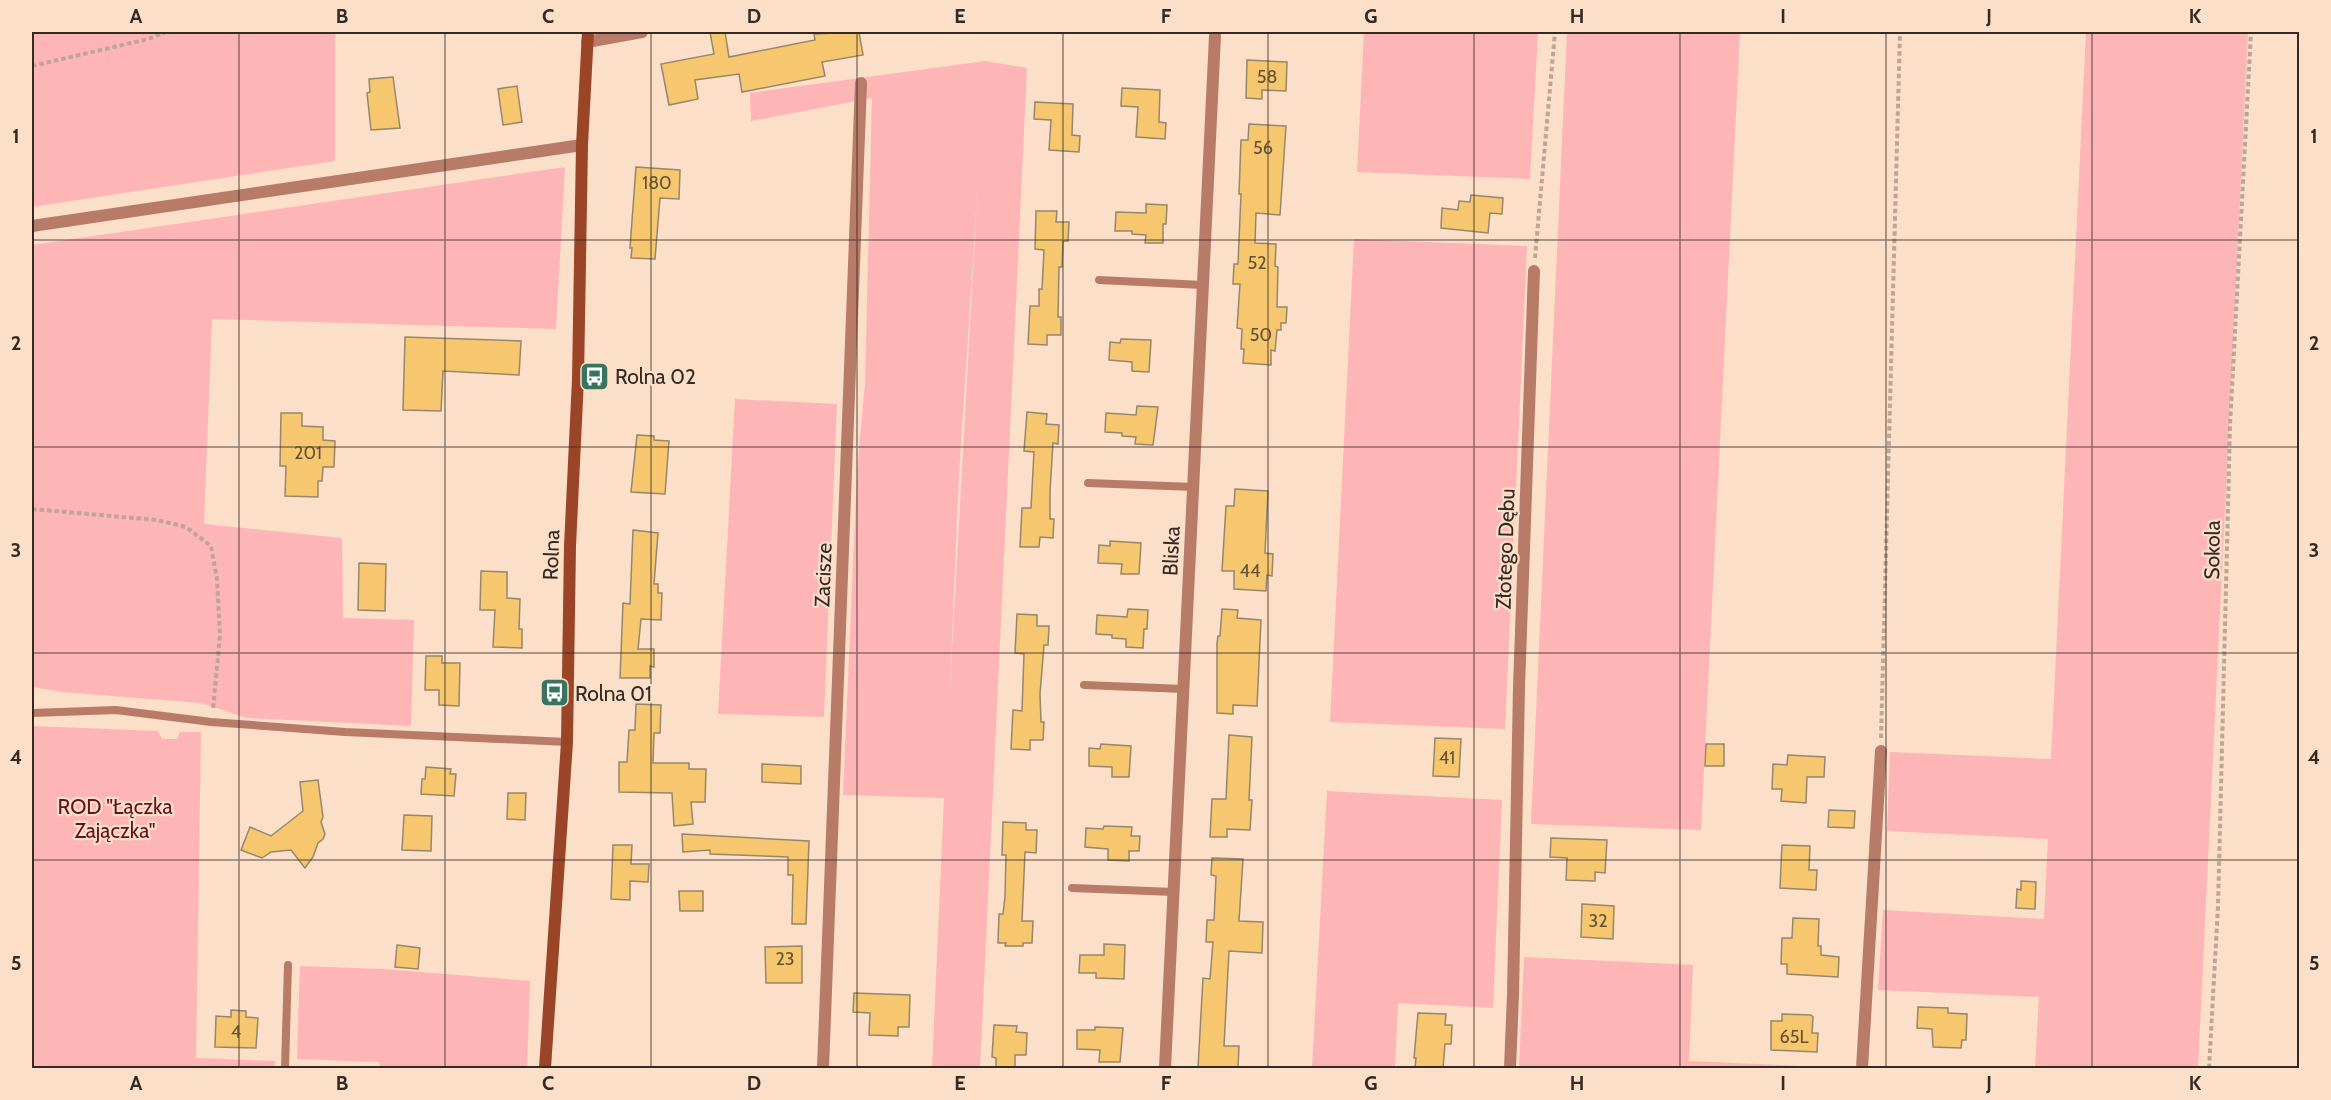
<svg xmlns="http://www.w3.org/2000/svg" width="2331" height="1100" viewBox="0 0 2331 1100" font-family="Cabin,sans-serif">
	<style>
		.green { fill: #feb5b6; fill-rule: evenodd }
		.building { fill: #f6c76f; stroke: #96876c; stroke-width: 1.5 }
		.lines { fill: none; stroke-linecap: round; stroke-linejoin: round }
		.path { stroke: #bda695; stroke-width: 4; stroke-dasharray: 4.5 3; stroke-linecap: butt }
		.lane { stroke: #b77b67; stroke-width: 8 }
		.street { stroke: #b77b67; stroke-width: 12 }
		.secondary { stroke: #9a4527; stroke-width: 12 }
		.grid { fill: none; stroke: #342a22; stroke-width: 1.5; stroke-opacity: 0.55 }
		.labels { text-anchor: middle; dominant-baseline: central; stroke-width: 4.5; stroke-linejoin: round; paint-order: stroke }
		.number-label { font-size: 18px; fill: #645135 }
		.poi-label { font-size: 21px; fill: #342a22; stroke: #fbdfc9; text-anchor: start }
		.street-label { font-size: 21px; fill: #342a22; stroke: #fbdfc9 }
		.park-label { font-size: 21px; fill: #67101e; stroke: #fbdfc9 }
		.neatline { fill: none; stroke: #342a22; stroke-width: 2 }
		.grid-label { font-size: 20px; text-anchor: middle; font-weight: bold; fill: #342a22 }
	</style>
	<rect width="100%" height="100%" fill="#fbdfc9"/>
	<g class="green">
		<path d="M32,32H335V161L32,207Z"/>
		<path d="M1364,32H1538L1530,179L1357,172Z"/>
		<path d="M1567,32H1740L1701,830L1531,824Z"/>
		<path d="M2086,32H2248L2198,1068H2035L2039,997L1878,990L1883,910L2044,919L2048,839L1887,831L1890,752L2051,759Z"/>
		<path d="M985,61L1027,68L980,1068H932L944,798L843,795L857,471L865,384L872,98L751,121L750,93ZM978,180L949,705V706L959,475Z"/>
		<path d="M565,167L556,329L212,319L204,524L342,538L343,618L414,620L411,726L247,718L201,703L62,692L32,687V245Z"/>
		<path d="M1354,239L1527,246L1505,729L1330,722Z"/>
		<path d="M735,399L837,404L824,717L718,714Z"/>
		<path d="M32,726L158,731L162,739H177L180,732H201L196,1058L275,1061V1068H32Z"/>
		<path d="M1327,791L1502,800L1493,1008L1398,1003L1395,1068H1312Z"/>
		<path d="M1524,957L1693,965L1689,1061L1847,1068H1519Z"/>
		<path d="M300,966L383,969L530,981L527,1068H380L379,1062L297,1059Z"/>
	</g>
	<g class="building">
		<path d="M710,32H725L729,57L815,40L814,34L859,32L863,55L822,62L825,76L742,92L739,74L695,80L698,99L669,105L661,64L714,54Z"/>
		<path d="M1247,60L1287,62L1286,91L1262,90V99L1246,98Z"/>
		<path d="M393,77L400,128L371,130L367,93L370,92L369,79Z"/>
		<path d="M517,86L522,122L503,125L498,89Z"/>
		<path d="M1122,88L1160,90L1159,122L1166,123L1165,139L1136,137L1138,107L1121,106Z"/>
		<path d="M1035,102L1073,104L1072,135L1080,136L1079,152L1049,150L1051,120L1034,119Z"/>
		<path d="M1249,124L1286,126L1280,215L1256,213L1255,243L1276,244L1275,266L1278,267L1277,307H1287L1286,323H1281V330H1277L1275,351L1271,350V365L1243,363L1244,349H1241L1242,329L1237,328L1240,284H1233L1234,264H1238L1241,194H1239L1241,140H1248Z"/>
		<path d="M636,167L680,170L679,199L660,198L655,259L631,258L632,248H630Z"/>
		<path d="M1471,195L1503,198L1502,214L1490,213L1488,233L1441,228L1442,208L1458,210L1459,201L1470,202Z"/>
		<path d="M1146,204L1167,205L1166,224H1163V243H1145L1146,235L1132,234V231H1115L1116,212L1146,213Z"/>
		<path d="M1036,211H1057L1056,222H1069L1068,241H1063L1062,267H1059L1058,317H1061V335H1047V345L1028,344L1030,306H1039V289H1042L1044,250L1035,249Z"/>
		<path d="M405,337L521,341L519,375L443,371L441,411L403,410Z"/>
		<path d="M1121,339L1151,340L1149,372L1132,371V362L1109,360L1110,342L1120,343Z"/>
		<path d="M1137,406L1158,407L1153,445L1135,444L1136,437L1122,436V433L1105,432L1106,413L1136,415Z"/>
		<path d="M1027,412L1047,414L1046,424L1059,425L1058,444L1053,443L1050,491V519H1054L1053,538L1040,537L1039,547H1020L1022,508H1031L1034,452L1024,451Z"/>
		<path d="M281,413H302V426L323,427V440L335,441L334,467H323L322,481H318V497L285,496L286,466H280Z"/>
		<path d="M637,435L654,436V440L669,441L665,494L631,492Z"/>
		<path d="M1235,489L1268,491L1265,553L1273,554L1272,576L1267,575L1266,591L1234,589V571H1222L1226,506H1234Z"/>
		<path d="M633,530L658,533L654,584H658V593H662L661,620L641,619L638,649H654V667L650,666V678H620L623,603L630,604Z"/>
		<path d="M1110,541L1141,543L1139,574H1121L1122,564L1098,563L1099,545L1110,546Z"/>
		<path d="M359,563L386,564L385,611L358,610Z"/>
		<path d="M481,571L507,572V598L520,599L519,629H522V648L493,647L495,610H480Z"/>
		<path d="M1128,609L1148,610L1147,629H1144L1143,648L1126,647V639L1112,638V635L1096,634L1097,615L1127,617Z"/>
		<path d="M1222,609L1238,610L1237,618L1261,620L1257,706L1233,705V714L1217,713V643L1218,636H1220Z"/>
		<path d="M1017,614L1037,615V626H1049L1048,645H1044L1040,694L1041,722H1044L1043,740H1030V750L1011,749L1013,710L1022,711L1024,654L1015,653Z"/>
		<path d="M426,656H442V663H460L459,706L439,705V690H425Z"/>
		<path d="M636,704L661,705L660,733H654L653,763H689V769H706L705,802H691L693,824L674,826L672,793L619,792V762H627L629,730H635Z"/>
		<path d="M1229,735L1252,737L1249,800H1252L1250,830L1227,829V837H1210L1212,799H1226Z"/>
		<path d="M1435,738L1461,739L1459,777L1433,776Z"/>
		<path d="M1101,744L1131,746L1129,777H1112V767L1089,766V748L1100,749Z"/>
		<path d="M1706,744H1724V766H1705Z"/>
		<path d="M1788,755L1825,757L1824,777H1807L1806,803L1781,801L1782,789H1772L1773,764L1787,765Z"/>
		<path d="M762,764L801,766V784L762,782Z"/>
		<path d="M426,767L451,769L450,774H456L454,796L421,794L422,779H425Z"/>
		<path d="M318,780L323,817L321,822L325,834L323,839L318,843L313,857L305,868L291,850L271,852L262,858L241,850L250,827L271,836L303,811L300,782Z"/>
		<path d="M508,793H526L525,820L507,819Z"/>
		<path d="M1829,810L1855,811L1854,828L1828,827Z"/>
		<path d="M404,815L432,816L431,851L402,850Z"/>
		<path d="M1003,822L1026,823V830H1037L1036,853L1025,852L1022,921H1033L1032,943H1023V946H1005L1006,943H998L999,914H1003L1005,897L1006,855H1002Z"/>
		<path d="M1104,826L1132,827L1131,836H1140L1139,851H1129V861L1108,860V849L1085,847L1086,828L1103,829Z"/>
		<path d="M682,834L809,841L806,924H792L793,875H788V857L710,854V850L683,852Z"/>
		<path d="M1551,838L1607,840L1605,873L1595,872V881L1566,880L1567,858L1550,857Z"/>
		<path d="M613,845H632L631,864H649L648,882L630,881V900L611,899Z"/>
		<path d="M1782,845L1810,846L1809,870H1817L1816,890L1780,888Z"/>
		<path d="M1212,858L1243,859L1239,921L1263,922L1262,953L1229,951L1224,1046H1239L1238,1068H1198L1203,978L1210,979L1213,942H1206L1207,920H1214L1216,876L1211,875Z"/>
		<path d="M2021,881L2036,882L2035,909L2016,908L2017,889L2021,890Z"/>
		<path d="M679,891H703V911H680Z"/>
		<path d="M1582,904L1614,906L1613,939L1581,937Z"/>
		<path d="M1793,918L1819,919L1818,946H1821V955L1839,957L1838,977L1787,974V964H1781L1782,938H1792Z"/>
		<path d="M1104,944L1125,945L1124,979L1096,978V973H1079L1080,955H1104Z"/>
		<path d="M397,945L420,948L418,969L395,967Z"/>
		<path d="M802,946V983H766L765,947Z"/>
		<path d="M854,993L910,995L909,1027H898V1036L869,1035L870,1013L853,1012Z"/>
		<path d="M1918,1007L1948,1008V1013L1967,1014L1966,1040H1962L1961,1048L1933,1047L1932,1029L1917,1028Z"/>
		<path d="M231,1010L246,1011V1017L258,1018L256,1048L215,1047L216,1016L231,1017Z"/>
		<path d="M1418,1013L1446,1014L1445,1025H1452L1451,1044H1445L1443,1068H1415L1416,1058H1414Z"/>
		<path d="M1782,1014L1811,1015L1813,1017L1812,1033H1818L1817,1052L1771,1050V1021H1782Z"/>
		<path d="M994,1025L1017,1026L1016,1032L1027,1033L1026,1055H1015V1068H996V1058L992,1057Z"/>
		<path d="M1095,1027L1123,1028L1120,1062H1099L1100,1050L1077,1049V1030H1095Z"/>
	</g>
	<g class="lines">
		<g class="path">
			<path d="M32,66L148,39L166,32"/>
			<path d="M1535,258L1555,32"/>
			<path d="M32,509L157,520L186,527L211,546L217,579L220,635L213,710"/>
			<path d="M1881,738L1900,32"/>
			<path d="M2209,1068L2218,907L2230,426L2251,32"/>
		</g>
		<g class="lane">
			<path d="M1099,280L1203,285"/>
			<path d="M1088,483L1194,487"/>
			<path d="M1084,685L1184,689"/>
			<path d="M32,713L116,710L211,722L345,732L567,742"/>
			<path d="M1072,888L1174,892"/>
			<path d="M285,1068L288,965"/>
		</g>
		<g class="street">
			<path d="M587,42L642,32"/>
			<path d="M32,226L582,145"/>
			<path d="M823,1068L861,83"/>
			<path d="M1165,1068L1215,36"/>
			<path d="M1510,1068L1513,995L1519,687L1534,271"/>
			<path d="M1862,1068L1881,751"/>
		</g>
		<path class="secondary" d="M545,1068L567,742L570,546L578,379L582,145L588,32"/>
	</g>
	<path class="grid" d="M239,32V1068M445,32V1068M651,32V1068M857,32V1068M1063,32V1068M1268,32V1068M1474,32V1068M1680,32V1068M1886,32V1068M2092,32V1068M32,240H2300M32,447H2300M32,653H2300M32,860H2300"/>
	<defs>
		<symbol id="bus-square" viewBox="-11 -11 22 22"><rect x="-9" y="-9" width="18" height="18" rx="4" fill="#39745e" stroke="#fbdfc9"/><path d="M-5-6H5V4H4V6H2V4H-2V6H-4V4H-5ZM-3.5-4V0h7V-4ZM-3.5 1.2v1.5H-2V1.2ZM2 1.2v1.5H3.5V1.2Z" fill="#fff"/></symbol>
	</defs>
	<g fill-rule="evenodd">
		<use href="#bus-square" x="578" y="360" width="33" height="33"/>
		<use href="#bus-square" x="538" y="676" width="33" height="33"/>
	</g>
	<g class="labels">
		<g class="number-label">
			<text x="1267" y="77">58</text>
			<text x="1263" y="148">56</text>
			<text x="657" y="183">180</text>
			<text x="1257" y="263">52</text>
			<text x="1261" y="335">50</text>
			<text x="308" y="453">201</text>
			<text x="1250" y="571">44</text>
			<text x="1447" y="758">41</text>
			<text x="1598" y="921">32</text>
			<text x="785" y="959">23</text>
			<text x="236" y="1032">4</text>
			<text x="1794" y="1037">65L</text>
		</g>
		<g class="poi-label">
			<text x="615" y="376">Rolna 02</text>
			<text x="575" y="693">Rolna 01</text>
		</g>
		<g class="street-label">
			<text transform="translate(1505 549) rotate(-88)">Złotego Dębu</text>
			<text transform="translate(2212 550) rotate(-89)">Sokola</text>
			<text transform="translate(1171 551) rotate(-87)">Bliska</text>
			<text transform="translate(551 555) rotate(-88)">Rolna</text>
			<text transform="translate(823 575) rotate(-88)">Zacisze</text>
		</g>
		<g class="park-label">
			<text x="115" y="806">ROD "Łączka<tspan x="115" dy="24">Zajączka"</tspan></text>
		</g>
	</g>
	<rect width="2331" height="1100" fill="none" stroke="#fbdfc9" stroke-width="66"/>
	<rect x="33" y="33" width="2265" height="1034" class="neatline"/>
	<g class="grid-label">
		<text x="136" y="23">A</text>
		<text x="342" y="23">B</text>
		<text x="548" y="23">C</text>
		<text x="754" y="23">D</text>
		<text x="960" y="23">E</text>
		<text x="1166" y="23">F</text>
		<text x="1371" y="23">G</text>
		<text x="1577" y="23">H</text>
		<text x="1783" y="23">I</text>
		<text x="1989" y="23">J</text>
		<text x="2195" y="23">K</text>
		<text x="16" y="143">1</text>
		<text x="2314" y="143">1</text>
		<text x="16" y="350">2</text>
		<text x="2314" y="350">2</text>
		<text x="16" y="557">3</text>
		<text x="2314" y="557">3</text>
		<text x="16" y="764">4</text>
		<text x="2314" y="764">4</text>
		<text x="16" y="970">5</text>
		<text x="2314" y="970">5</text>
		<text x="136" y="1090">A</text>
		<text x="342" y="1090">B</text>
		<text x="548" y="1090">C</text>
		<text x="754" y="1090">D</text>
		<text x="960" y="1090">E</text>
		<text x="1166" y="1090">F</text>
		<text x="1371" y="1090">G</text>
		<text x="1577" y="1090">H</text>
		<text x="1783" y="1090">I</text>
		<text x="1989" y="1090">J</text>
		<text x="2195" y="1090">K</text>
	</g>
</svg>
